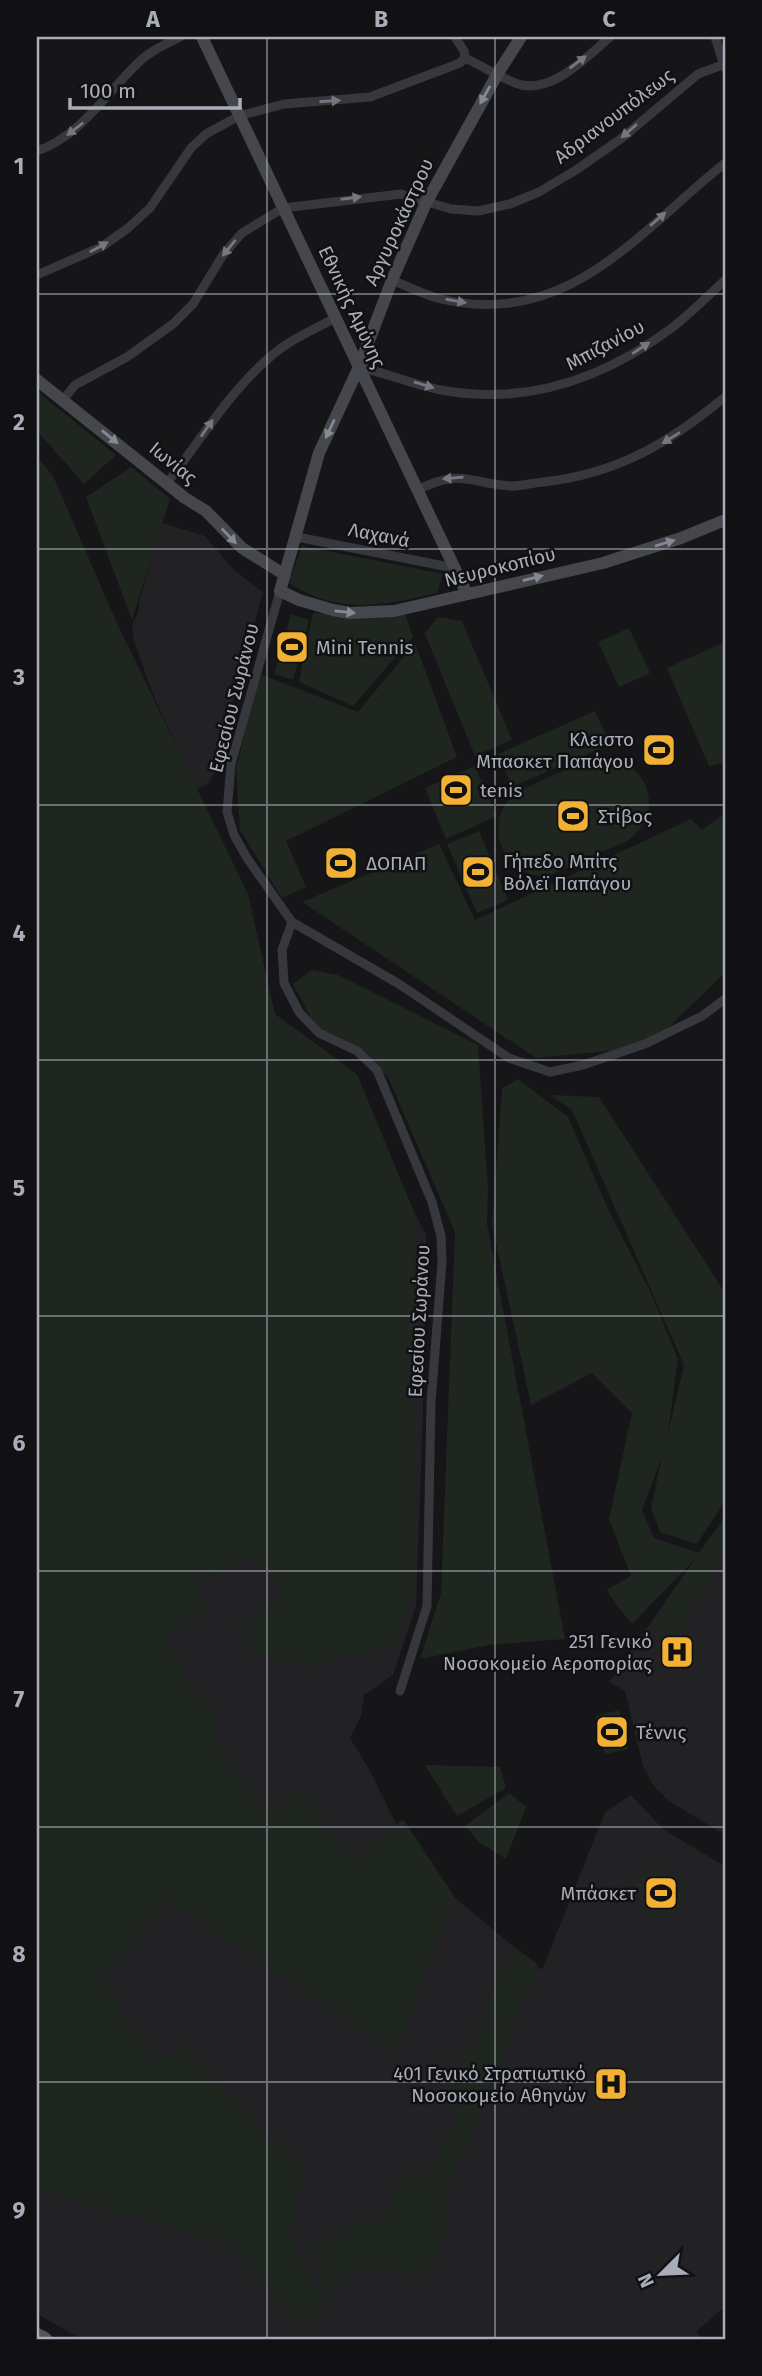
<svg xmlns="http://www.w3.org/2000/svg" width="762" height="2376" viewBox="0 0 762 2376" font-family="'Fira Sans',sans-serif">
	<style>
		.built { fill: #222225 }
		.green { fill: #1e261f }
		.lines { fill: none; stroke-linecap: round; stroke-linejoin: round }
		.street { stroke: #37383d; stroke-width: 9 }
		.secondary { stroke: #45474d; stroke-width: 12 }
		.primary { stroke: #53555c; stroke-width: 14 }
		.oneway { fill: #757881 }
		.oneway2 { fill: #858993 }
		.grid { fill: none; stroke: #a8adb8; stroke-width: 2; stroke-opacity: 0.55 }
		.labels { text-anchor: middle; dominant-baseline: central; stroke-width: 5; stroke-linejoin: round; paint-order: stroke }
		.street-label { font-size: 19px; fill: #a8adb8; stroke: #111113 }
		.poi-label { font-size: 19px; fill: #a8adb8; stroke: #111113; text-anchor: start }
		.neatline { fill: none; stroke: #a8adb8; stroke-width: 2.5 }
		.grid-label { font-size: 23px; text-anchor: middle; font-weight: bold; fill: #a8adb8 }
	</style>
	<rect width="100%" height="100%" fill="#161618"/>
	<g class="built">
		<path d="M162,523L205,536L233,569L263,592L235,693L219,763L208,784L196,789L152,692L134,641L132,625L138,612L139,602Z"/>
		<path d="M37,771L262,1015L346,1079L426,1235L423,1412L416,1606L393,1675L364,1695L361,1716L350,1738L370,1771L417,1866L542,1970L605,1812L631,1795L664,1830L725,1866V2307L696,2331L700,2336L697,2339H81L37,2314Z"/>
		<path d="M725,1517V1835L669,1801L653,1785L643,1766L625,1691L609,1682Z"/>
	</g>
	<g class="green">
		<path d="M39,393L116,455L84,484L37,431V394Z"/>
		<path d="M37,456L53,476L116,621L248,894L275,1014L357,1074L414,1212L413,1594L394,1645L316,1665L258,1657L238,1630L286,1591L251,1556L198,1581L208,1611L162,1639L214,1715V1741L266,1812L303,1792L356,1860L403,1819L454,1896L397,2051L171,1902L102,1979L156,2061L182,2046L303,2171L290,2235L318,2289C322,2269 324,2261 309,2245L331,2236H340L357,2218L383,2222L400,2177L412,2172L427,2179C438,2171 456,2114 461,2097C457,2083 444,2084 432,2077L436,2062L454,2076L477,2040L479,2028L486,2019L490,1996L510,1955L517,1949L537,1964L531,1986L524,1995L498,2064L489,2081L478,2119L444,2196L445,2232L441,2243L430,2267L419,2278C405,2270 384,2269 369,2272L361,2268C342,2269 340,2294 320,2292L325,2303L309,2330L225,2242L37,2190Z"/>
		<path d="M131,467L170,499L132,620L86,497Z"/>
		<path d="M302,546L443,574L437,593C383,605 339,616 289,583Z"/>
		<path d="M313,613L405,614L413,637L353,706L299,682Z"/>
		<path d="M291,614L309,620L293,680L274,674Z"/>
		<path d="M437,617L462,621L512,740L475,756L425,634Z"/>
		<path d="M629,628L650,673L619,687L598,642Z"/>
		<path d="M725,642V763L709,766L667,668Z"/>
		<path d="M415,643L457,757L286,841L306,887L282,898L240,830L236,768L260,674L358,712Z"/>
		<path d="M595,711L610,744L512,787L498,754Z"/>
		<path d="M600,758C648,758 668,812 627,841L550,875C508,883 481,827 511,798C523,786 583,762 600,758Z"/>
		<path d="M475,766L497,816L446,839L425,788Z"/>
		<path d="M725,814V973L648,1047L536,1058L302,902L439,844L475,920L691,819L702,830Z"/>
		<path d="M479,831L508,900L477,913L447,844Z"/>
		<path d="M311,970L338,975L478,1045L488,1189L487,1224L565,1639L489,1645L420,1659L441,1593L455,1232L388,1077L357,1051L319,1033L293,984Z"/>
		<path d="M518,1079L568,1117L609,1211L651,1293L678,1359L668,1433L684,1365L572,1110L549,1095L599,1097L725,1293V1501L697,1544L660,1532L651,1508L662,1457L642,1510L654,1538L699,1553L725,1517V1553L675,1636L651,1623L695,1559L632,1624L614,1602L607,1590L631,1576L609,1519L632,1413L592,1373L531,1405L492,1224L502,1088Z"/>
		<path d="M619,1710L628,1749L605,1754L596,1716Z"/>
		<path d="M425,1765L500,1767L506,1788L457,1816Z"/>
		<path d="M509,1793L526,1807L506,1859L479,1842L465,1826Z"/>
		<path d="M654,1867L687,1901L667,1919L635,1885Z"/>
	</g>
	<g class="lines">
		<g class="street">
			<path d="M455,37L464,51L465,58"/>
			<path d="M715,37L725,68"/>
			<path d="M465,58C482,66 498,76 515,83C550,97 586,57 610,37"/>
			<path d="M37,151C81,136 106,93 139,62C150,51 166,44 180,37"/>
			<path d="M37,275L103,246L128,228L150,208L191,148L206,134L239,116L284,104L370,97L460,63L465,58"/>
			<path d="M392,280C407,286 422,294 437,298C566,331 636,234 725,163"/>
			<path d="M359,367C386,373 414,385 441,390C527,406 605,378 673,327C691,313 708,296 725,280"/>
			<path d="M64,399L75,385L127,357L173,324L193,304L223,255L242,233L283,208L401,194L451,209L478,211L510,204L539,192L576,170L622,138L698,74L725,64"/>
			<path d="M167,483C201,440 228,393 270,357C289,340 313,330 335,318"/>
			<path d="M417,490C462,468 467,483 511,486C521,486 533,483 543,482C617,474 669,443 725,397"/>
			<path d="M297,537L454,568"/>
			<path d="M280,591L231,764L227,812L234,835L247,858L292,922L399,984L509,1058L550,1072L583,1065L645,1044L702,1016L725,999"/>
			<path d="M292,922L282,950L284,983L299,1012L319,1033L357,1051L377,1070L432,1202L441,1236L442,1262L431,1402L427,1606L400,1691"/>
		</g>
		<g class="secondary">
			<path d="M202,37L467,594"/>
			<path d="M521,37L498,73L426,203L392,280L359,367L319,453L280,591L299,600L333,610L350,613L394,611L603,563L681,538L725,520"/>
			<path d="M37,380L185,498L206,511L242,548L285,575"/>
		</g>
		<path class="primary" d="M37,2335L45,2339"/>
	</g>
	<defs><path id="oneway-solid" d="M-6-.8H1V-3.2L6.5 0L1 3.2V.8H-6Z" transform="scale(1.75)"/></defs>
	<g class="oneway">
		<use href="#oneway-solid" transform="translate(578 62) rotate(-37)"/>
		<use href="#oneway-solid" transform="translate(330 101) rotate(-4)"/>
		<use href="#oneway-solid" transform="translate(75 129) rotate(142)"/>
		<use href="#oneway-solid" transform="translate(629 131) rotate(139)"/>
		<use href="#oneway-solid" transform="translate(351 198) rotate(-7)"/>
		<use href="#oneway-solid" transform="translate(658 219) rotate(-41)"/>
		<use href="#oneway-solid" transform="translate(99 247) rotate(-29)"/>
		<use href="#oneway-solid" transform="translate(229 248) rotate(129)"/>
		<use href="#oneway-solid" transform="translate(456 301) rotate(10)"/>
		<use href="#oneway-solid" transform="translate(641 348) rotate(-33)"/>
		<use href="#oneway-solid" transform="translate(424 385) rotate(17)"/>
		<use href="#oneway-solid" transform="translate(207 428) rotate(-55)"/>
		<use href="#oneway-solid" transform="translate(671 438) rotate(148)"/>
		<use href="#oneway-solid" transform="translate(453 478) rotate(175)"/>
	</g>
	<g class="oneway2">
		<use href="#oneway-solid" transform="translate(485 95) rotate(119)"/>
		<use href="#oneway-solid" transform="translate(330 429) rotate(115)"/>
		<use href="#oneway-solid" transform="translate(110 437) rotate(39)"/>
		<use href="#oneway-solid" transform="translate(229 536) rotate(46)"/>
		<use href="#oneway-solid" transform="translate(665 543) rotate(-17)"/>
		<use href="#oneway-solid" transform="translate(533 578) rotate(-14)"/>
		<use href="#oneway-solid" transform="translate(345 612) rotate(6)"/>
	</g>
	<path class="grid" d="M267,37V2339M495,37V2339M37,294H725M37,549H725M37,805H725M37,1060H725M37,1316H725M37,1571H725M37,1827H725M37,2082H725"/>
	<defs>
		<symbol id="stadium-square" viewBox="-11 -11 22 22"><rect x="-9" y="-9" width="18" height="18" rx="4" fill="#f2b134" stroke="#111113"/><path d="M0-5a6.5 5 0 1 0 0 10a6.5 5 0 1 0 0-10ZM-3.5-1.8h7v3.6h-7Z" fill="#111"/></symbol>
		<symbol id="hospital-square" viewBox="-11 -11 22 22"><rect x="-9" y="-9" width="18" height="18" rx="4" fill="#f2b134" stroke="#111113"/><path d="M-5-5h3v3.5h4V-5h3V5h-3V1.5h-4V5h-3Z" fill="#111"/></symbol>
	</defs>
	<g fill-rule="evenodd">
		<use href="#stadium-square" x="273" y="628" width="38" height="38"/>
		<use href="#stadium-square" x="640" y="731" width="38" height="38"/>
		<use href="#stadium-square" x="437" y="771" width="38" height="38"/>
		<use href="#stadium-square" x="554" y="797" width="38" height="38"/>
		<use href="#stadium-square" x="322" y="844" width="38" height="38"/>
		<use href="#stadium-square" x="459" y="853" width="38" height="38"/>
		<use href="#hospital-square" x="658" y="1633" width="38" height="38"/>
		<use href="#stadium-square" x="593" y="1713" width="38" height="38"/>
		<use href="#stadium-square" x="642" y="1874" width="38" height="38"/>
		<use href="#hospital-square" x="592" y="2065" width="38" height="38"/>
	</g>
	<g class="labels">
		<g class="street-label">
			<text transform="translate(614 116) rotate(-37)">Αδριανουπόλεως</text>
			<text transform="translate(399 222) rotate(-65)">Αργυροκάστρου</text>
			<text transform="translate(352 307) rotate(65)">Εθνικής Αμύνης</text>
			<text transform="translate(605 345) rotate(-28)">Μπιζανίου</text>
			<text transform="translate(173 463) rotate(39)">Ιωνίας</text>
			<text transform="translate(379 535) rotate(11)">Λαχανά</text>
			<text transform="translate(500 567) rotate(-14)">Νευροκοπίου</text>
			<text transform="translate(234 698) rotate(-76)">Εφεσίου Σωράνου</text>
			<text transform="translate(419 1321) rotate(-87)">Εφεσίου Σωράνου</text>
		</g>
		<g class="poi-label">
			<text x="316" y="647">Mini Tennis</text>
			<text x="634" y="739" text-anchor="end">Κλειστο<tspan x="634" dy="22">Μπασκετ Παπάγου</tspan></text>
			<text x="480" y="790">tenis</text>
			<text x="598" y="816">Στίβος</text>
			<text x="503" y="861">Γήπεδο Μπίτς<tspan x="503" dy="22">Βόλεϊ Παπάγου</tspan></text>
			<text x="366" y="863">ΔΟΠΑΠ</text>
			<text x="652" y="1641" text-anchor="end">251 Γενικό<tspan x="652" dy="22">Νοσοκομείο Αεροπορίας</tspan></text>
			<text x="636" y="1732">Τέννις</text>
			<text x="636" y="1893" text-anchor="end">Μπάσκετ</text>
			<text x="586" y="2073" text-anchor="end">401 Γενικό Στρατιωτικό<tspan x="586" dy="22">Νοσοκομείο Αθηνών</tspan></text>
		</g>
	</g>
	<rect width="762" height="2376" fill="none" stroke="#111113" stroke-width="77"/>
	<g transform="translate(661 2274) rotate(246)" stroke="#111113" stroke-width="5" paint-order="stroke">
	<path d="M0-5L12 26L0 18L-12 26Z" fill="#a8adb8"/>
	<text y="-10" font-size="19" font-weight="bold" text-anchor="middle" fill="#a8adb8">N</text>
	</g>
	<path d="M70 98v10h170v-10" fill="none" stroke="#a8adb8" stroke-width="3.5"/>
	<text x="80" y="98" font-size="21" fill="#a8adb8" stroke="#111113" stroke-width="5" paint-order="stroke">100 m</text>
	<rect x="38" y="38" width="686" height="2300" class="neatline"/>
	<g class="grid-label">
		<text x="153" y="27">A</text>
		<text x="381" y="27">B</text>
		<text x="609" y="27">C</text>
		<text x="19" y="174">1</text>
		<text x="19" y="430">2</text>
		<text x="19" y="685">3</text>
		<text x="19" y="941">4</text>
		<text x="19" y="1196">5</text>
		<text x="19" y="1451">6</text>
		<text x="19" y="1707">7</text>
		<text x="19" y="1962">8</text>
		<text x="19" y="2218">9</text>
	</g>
</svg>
